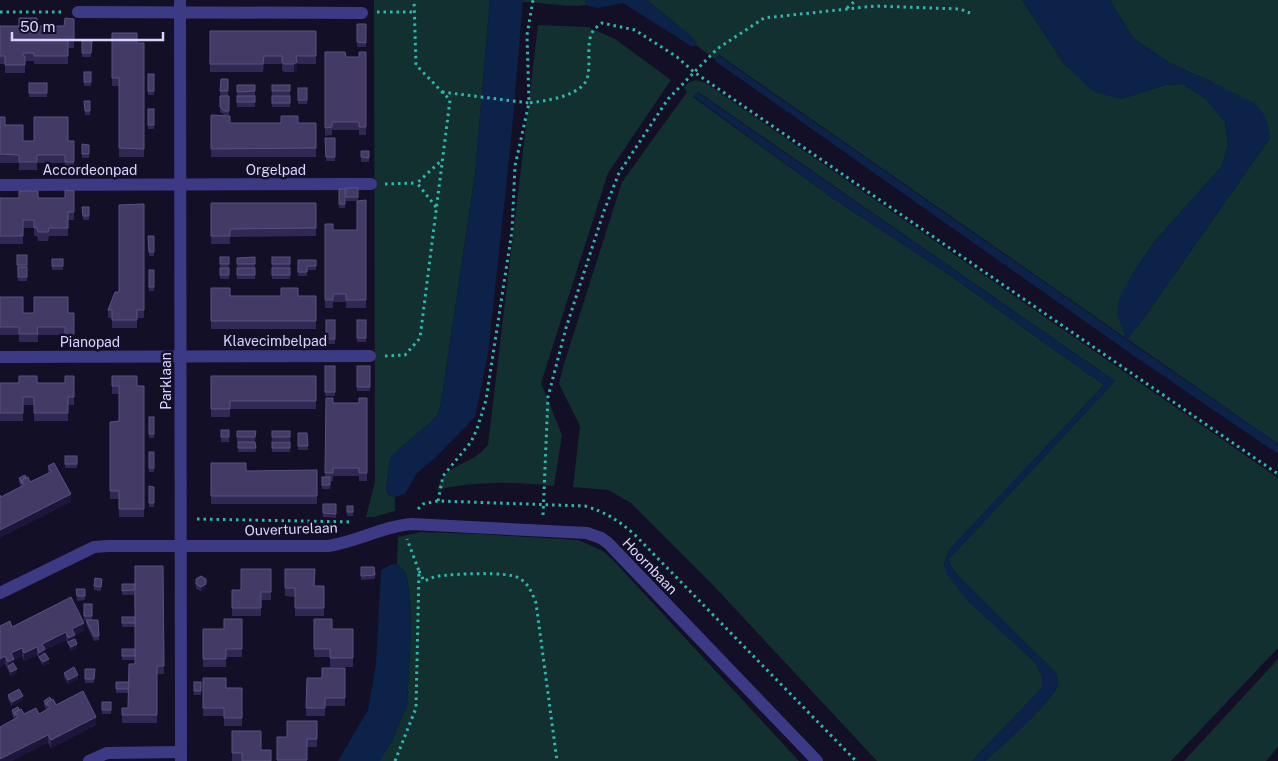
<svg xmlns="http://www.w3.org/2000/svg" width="1278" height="761" viewBox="0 0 1278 761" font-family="'Public Sans',sans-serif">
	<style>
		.green { fill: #12302f }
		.water { fill: #0c2248 }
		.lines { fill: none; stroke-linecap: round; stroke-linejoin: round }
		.path { stroke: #2fb8b0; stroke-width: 3; stroke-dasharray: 2.5 4; stroke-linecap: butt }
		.minor { stroke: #3d3a85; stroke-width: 12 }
		.wall { fill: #312854 }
		.shaded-wall { fill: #1d163a }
		.building { fill: #433a66; stroke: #5a527e }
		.labels { text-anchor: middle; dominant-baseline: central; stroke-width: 5; stroke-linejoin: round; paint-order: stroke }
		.street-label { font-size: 14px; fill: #d9d4ff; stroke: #130f26 }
	</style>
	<rect width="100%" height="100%" fill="#130f26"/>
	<g class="green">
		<path d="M374,0H490L475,174L441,403L438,414L432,421L396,452L390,459L386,490L389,495L395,497V511L374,517H366L375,482Z"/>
		<path d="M523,0H586L585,5C566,8 543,2 523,2Z"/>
		<path d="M647,0H1022L1064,64L1121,99L1165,85L1182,84L1206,99L1225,122L1228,145L1222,166L1155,241L1132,274L1141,322L1270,138L1210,81L1170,63L1133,38L1110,0H1278V444L719,55L715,59L697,46L693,38Z"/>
		<path d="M538,25L588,27L615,39L671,80L608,173L541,383L562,435L554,486C516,482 474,481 437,490C444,468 459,467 476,456C481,453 485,448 488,445Z"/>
		<path d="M696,80L706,83L1278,478V648L1171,761H985C999,748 1056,699 1058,684C1059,679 1056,674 1053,670L959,577L950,565L949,559L1115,381L698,92L693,97L834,199L948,274L1104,385L949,550L944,565L967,600L1035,662L1042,676V688L972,761H877L711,583L631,503L608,490L573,487L580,426L559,384L563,367L622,182L687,92L684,88L689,82Z"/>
		<path d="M421,532L479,534L578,540L603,551L613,560L799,761H379L392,741L407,705L411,632L410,597L406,573L397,564L398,537Z"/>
		<path d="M1278,659V747L1266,761H1184Z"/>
	</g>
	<g class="water">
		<path d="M490,0H523L511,141L488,354L475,417L436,457L417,473L405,494L395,497L389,495L386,490L390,459L396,452L432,421L438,414L441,403L475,174Z"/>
		<path d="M586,0H647L693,38L697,46H691L623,3L598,8L585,5Z"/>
		<path d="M1022,0H1110L1133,38L1170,63L1210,81L1254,103L1266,117L1270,138L1141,322L1127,340L1278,444V454L1140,360L715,61L718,55L1126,339L1117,314L1119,298L1132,274L1155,241L1222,166L1228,145L1225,122L1206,99L1182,84L1165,85L1121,99L1094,92L1064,64Z"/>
		<path d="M697,92L1115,381L949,559L950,565L959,577L1053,670C1056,674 1059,679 1058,684C1056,699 999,748 985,761H972L1042,688V676L1035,662L967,600L946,573L944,566L949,550L1104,385L948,274L834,199L693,96Z"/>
		<path d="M397,564L406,573L410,597L411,632L407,705L392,741L379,761H338L368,710L376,664L381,570L390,565Z"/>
	</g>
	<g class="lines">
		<g class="path">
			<path d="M847,8L856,0"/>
			<path d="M0,12H64"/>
			<path d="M377,12H414"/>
			<path d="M442,92L529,103L527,35L533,0"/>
			<path d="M385,184L417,183"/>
			<path d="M436,207L417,183L442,160"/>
			<path d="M385,356L405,355L420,338L450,100L416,65L414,0"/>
			<path d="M438,501L443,476L471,442L477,429L486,400L512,231L515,166L529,103C545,101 573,97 584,84C594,72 584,45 593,31C595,28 599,25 602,23L635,30L677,57L694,72L1278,474"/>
			<path d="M418,509L423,504L438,501L585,506C605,512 618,520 634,534L856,761"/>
			<path d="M543,515L548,397L566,328L604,211L619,173L668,99L717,49L764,18L875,6L960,9L970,13"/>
			<path d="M197,519L353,522"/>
			<path d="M419,571L424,581C429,579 433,577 439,576C453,574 508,571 519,578C529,584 532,593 536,603L557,761"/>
			<path d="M395,761L416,708L419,571L407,539"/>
		</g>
		<g class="minor">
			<path d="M180,0L181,761"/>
			<path d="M78,12L362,13"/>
			<path d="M0,185L371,184"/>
			<path d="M0,357L370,356"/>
			<path d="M0,593L94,547L108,546H328C357,542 383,526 412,524L587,533L601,538L608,543L817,761"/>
			<path d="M89,761L107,753L181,752"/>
		</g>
	</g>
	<g class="wall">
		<path d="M74,19V48H68V64H34V61H25V73H5V64H0V26H64Z"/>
		<rect x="357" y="24" width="9" height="23"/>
		<path d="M210,31H316V64H297V70L294,72H284L282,70V64H264L263,72H210Z"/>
		<path d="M112,33L137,43H144V157H119V86H112Z"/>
		<path d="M82,41H92L91,57H82Z"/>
		<path d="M325,52L346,57H359L366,52V135H359V130H332V135L325,136Z"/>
		<rect x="84" y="72" width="7" height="14"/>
		<rect x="148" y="74" width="6" height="21"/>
		<path d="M221,79H228V96H220Z"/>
		<rect x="29" y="83" width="18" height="14"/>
		<rect x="237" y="85" width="18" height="11"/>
		<rect x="272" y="85" width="18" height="11"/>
		<rect x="298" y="88" width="9" height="16"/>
		<path d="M220,96H229V115H224L220,112Z"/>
		<rect x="237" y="96" width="18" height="11"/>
		<rect x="272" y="96" width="18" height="11"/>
		<path d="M84,101H90V115H85Z"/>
		<rect x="148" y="109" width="6" height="20"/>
		<path d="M211,115L230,123H316V157H211Z"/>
		<path d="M0,117L5,125L23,141H74V170H65V163H37V170H19V163H0Z"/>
		<path d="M325,138H335V161H326Z"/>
		<path d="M82,144L89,145V158H82Z"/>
		<rect x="361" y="151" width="8" height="11"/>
		<path d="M358,188V201L366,200V308H346V302H333V308H325V224L333,230H357V201H346V197Z"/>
		<rect x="339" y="189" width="6" height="19"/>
		<path d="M74,191V220H68V236H49L48,241H38L37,236H34V228H23V244H0V198H65Z"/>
		<path d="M211,203H316V236L230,237V244H211Z"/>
		<path d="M144,204V318H137V328H112V318H108V310L119,292Z"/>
		<path d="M82,207H89V220H83Z"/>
		<path d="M148,236H154V256H149Z"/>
		<path d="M17,255H27V281H18Z"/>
		<rect x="220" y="257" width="9" height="11"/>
		<path d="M255,257V268H237V258Z"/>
		<rect x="272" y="257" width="18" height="11"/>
		<rect x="52" y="259" width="11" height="11"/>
		<path d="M298,260H316V270H307V276H298Z"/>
		<rect x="220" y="268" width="9" height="11"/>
		<rect x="237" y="268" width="18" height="11"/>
		<rect x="272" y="268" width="18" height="11"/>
		<rect x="149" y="270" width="5" height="21"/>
		<path d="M211,288L230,296H316V329H211Z"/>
		<path d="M0,297L23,313H74V342H65V335H38V342H19V335H0Z"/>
		<rect x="326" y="320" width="9" height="24"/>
		<rect x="357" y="320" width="9" height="22"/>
		<rect x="325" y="366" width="10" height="30"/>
		<rect x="357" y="366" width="13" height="25"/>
		<path d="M74,376V405H68V421H34V405H23V421H0V383H65Z"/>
		<path d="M112,376L137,386H144V517H119V499H110V422L119,421V394H112Z"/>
		<path d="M211,376H316V409H230V417H211Z"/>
		<path d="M326,398L333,403H359L367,398V481H359V476H333V481H330V489H322V477H325Z"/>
		<rect x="149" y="417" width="5" height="21"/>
		<rect x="221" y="430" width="8" height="12"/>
		<path d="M237,431H256L255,442H237Z"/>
		<rect x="272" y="431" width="18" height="10"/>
		<path d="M298,433H307L308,450H298Z"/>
		<path d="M238,442H255L256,452H238Z"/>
		<rect x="272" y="442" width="18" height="10"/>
		<rect x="149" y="452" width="5" height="20"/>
		<rect x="65" y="456" width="12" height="12"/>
		<path d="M211,463L246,471L317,470V504H211Z"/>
		<path d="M48,466L71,502L1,497L21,487L19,482V478L26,477L30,482L48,473Z"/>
		<path d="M149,486L154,487V507H149Z"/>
		<path d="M323,504H336V518L323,517Z"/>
		<rect x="347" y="506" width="6" height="10"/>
		<path d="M163,566L164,674H157V723H122V708H128V693H116V682H129L135,664V660H122V649H135V627H122V617H135L134,595H122V591L135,584Z"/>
		<path d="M361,567H374L375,579L361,580Z"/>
		<path d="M271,569V600H261V616H232V590H241Z"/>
		<path d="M285,569L314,586H324V616H295V597L285,596Z"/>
		<path d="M196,579H206V589L201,591L196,589Z"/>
		<path d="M102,583L101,591L94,590V586Z"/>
		<path d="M76,589H85V600L77,601Z"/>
		<path d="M84,604H92V620H98L99,640L94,641L86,624V620H84Z"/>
		<path d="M242,619V657H226V667H203V629H224Z"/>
		<path d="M314,619L332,629H353V667H330V657H314Z"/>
		<path d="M12,627L84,631L75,635V639L77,648L71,651L66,640L45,650V653L49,663L43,666L37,655L24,661L22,656L14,660V663L17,673L11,676L5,664L0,667Z"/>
		<path d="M345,668V706H325V716H306L307,678H322Z"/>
		<path d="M85,669H95L94,683H85Z"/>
		<path d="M64,673L78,679L68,684L64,677Z"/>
		<path d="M203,678L226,688H242V726H224V716H203Z"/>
		<rect x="194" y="682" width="7" height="13"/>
		<path d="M8,695L23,700L12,706L8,699Z"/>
		<path d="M51,700L56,705L96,725L51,748L48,743L14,719L12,714V710H19L24,714H39L46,710L44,705V701Z"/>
		<rect x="102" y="702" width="9" height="12"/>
		<path d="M317,721V747H307V761H277V737H287Z"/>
		<path d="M232,731L261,750L271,761H232Z"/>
	</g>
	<g class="shaded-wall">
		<path d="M297,62V70L294,72V64Z"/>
		<path d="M71,494V502L0,538V530Z"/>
		<path d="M206,584V589L201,591V587Z"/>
		<path d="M84,623V631L75,635V643L68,642V638L72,629Z"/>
		<path d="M66,632V640L45,650V657H39V653L42,644Z"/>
		<path d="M77,644V648L71,651V647Z"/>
		<path d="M37,647V655L24,661V653Z"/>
		<path d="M22,648V656L14,660V667L8,666V662L11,653Z"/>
		<path d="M5,656V664L0,667V659Z"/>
		<path d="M49,659V663L43,666V662Z"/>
		<path d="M17,669V673L11,676V672Z"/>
		<path d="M78,675V679L68,684V680Z"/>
		<path d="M23,696V700L12,706V702Z"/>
		<path d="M96,717V725L51,748V740Z"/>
		<path d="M48,735V743L12,761H0V759Z"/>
	</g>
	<g class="building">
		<path d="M19,18H37V26H64L65,18L74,19V40H68V56H34V53H23V56H25V65H5V56H0V26H19Z"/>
		<path d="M357,24H366V43L357,42Z"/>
		<path d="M210,31H316V56H296L297,62L294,64H284L282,62V56H264L263,64H210Z"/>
		<path d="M112,33H137V43H144V149L119,148V78H112Z"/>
		<path d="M82,41H92L91,53H82Z"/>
		<path d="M325,52H345L346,57H359V52H366V127H359V122H332V127L325,128Z"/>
		<rect x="84" y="72" width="7" height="10"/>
		<rect x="148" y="74" width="6" height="17"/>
		<path d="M221,79H228V91H220Z"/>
		<rect x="29" y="83" width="18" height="10"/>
		<path d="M237,85H255V91L237,92Z"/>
		<rect x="272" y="85" width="18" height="6"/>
		<rect x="298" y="88" width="9" height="12"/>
		<path d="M220,96H229V111H224L220,107Z"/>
		<rect x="237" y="96" width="18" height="6"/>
		<rect x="272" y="96" width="18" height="7"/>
		<path d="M84,101H90V111H85Z"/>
		<rect x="148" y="109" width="6" height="16"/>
		<path d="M211,115L230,116V123H281V116H298V123H316V148L211,149Z"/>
		<path d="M0,117H5V125H23V141H34V117H68V141H74V162H65V155H37V162H19V155L0,154Z"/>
		<path d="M325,138H335V157H326Z"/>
		<path d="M82,144L89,145V154H82Z"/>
		<path d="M361,151H369V158L361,157Z"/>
		<rect x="346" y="188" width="12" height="9"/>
		<rect x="339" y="189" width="6" height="15"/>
		<path d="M65,190L74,191V212H68V228H49L48,232H38L37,228H34V220H23V236H0V198H19V191H38V198H65Z"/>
		<path d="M366,200V300H346V294H333V300H325V224H333V230H357V201Z"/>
		<path d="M211,203H316V228L230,229V236H211Z"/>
		<path d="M144,204V310H137V320H112V310H108L115,292H119V205Z"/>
		<path d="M82,207H89V216H83Z"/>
		<path d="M148,236H154V252H149Z"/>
		<rect x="17" y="255" width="10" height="10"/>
		<rect x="220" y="257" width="9" height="7"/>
		<path d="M255,257V264H237V258Z"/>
		<rect x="272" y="257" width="18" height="7"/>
		<rect x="52" y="259" width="11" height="7"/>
		<path d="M298,260H316V266H307V272H298Z"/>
		<rect x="18" y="267" width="9" height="10"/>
		<rect x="220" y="268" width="9" height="7"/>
		<rect x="237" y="268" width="18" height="7"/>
		<rect x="272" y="268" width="18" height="7"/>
		<rect x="149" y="270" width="5" height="17"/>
		<path d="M211,288H230V296H281V288H298V296H316V321H211Z"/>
		<path d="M0,297H23V313H34V297H68V313H74V334H65V327H37L38,334H19V327H0Z"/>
		<rect x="326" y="320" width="9" height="19"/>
		<rect x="357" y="320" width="9" height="18"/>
		<rect x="325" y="366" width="10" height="26"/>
		<rect x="357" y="366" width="13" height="21"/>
		<path d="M19,376H37V383H65V376H74V397H68V413H34V397H23V413H0V383H19Z"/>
		<path d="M112,376H137V386H144V509H119V491H110V422L119,421V386H112Z"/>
		<path d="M211,376H316V401H230V409H211Z"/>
		<path d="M326,398H333V403H359V398H367V473H359V468H333V473H325Z"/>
		<rect x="149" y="417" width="5" height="17"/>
		<rect x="221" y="430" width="8" height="7"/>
		<path d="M237,431H256L255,437H237Z"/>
		<rect x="272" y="431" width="18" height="6"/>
		<path d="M298,433H307L308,446H298Z"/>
		<path d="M238,442H255L256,448H238Z"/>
		<rect x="272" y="442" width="18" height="6"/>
		<rect x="149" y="452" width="5" height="16"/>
		<rect x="65" y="456" width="12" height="8"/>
		<path d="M54,463L71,494L0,530V495L1,497L24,485L22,480L28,477L30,482L51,472L48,466Z"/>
		<path d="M211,463H246V471L317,470V496H211Z"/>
		<path d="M25,475L26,477L22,480V484L19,478Z"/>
		<rect x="322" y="477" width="8" height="8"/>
		<path d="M149,486L154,487V503H149Z"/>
		<path d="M323,504H336V514L323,513Z"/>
		<rect x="347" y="506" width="6" height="6"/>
		<path d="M135,566H163L164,666H157V715H122V708H128L129,664H135Z"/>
		<path d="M361,567H374L375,575L361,576Z"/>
		<path d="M241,569H271V592H261V608H232V590H241Z"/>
		<path d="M285,569H315L314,586H324V608H295V588H285Z"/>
		<path d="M201,576L206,579V584L201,587L196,584V579Z"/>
		<path d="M95,578L102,579L101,587L94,586Z"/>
		<path d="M122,584H135L134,590L122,591Z"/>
		<path d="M76,589H85V596H77Z"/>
		<path d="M71,597L84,623L72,629L75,635L68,638L66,632L42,644L45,649L39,653L37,647L24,653L22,648L11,653L14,659L8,662L5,656L0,659V626L10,621L12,627Z"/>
		<rect x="84" y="604" width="8" height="12"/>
		<rect x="122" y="617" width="13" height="6"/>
		<path d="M224,619H242V649H226V659H203V629H224Z"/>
		<path d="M314,619H332V629H353V658H330V649H314Z"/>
		<path d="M86,620H98L99,636H94Z"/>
		<path d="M75,639L77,644L71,647L68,642Z"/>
		<rect x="122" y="649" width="13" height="7"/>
		<path d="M45,653L49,659L43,662L39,657Z"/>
		<path d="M13,663L17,669L11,672L8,666Z"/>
		<path d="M74,667L78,675L68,680L64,673Z"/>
		<path d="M322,668H345V698H325V708H306L307,678H322Z"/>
		<path d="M85,669H95L94,679H85Z"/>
		<path d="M203,678H226V688H242V718H224V708H203Z"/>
		<path d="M116,682H129L128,689H116Z"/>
		<rect x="194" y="682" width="7" height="9"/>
		<path d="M19,689L23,696L12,702L8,695Z"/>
		<path d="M83,691L96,717L51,740L48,735L0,759V727L18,717L15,712L21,709L24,714L36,708L39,714L50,708L47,702L53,699L56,705Z"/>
		<path d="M50,697L51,700L47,702V706L44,701Z"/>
		<rect x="102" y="702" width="9" height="8"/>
		<path d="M18,707L19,710L15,712V716L12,710Z"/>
		<path d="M287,721H317V739H307V760H277V737H287Z"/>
		<path d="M232,731H261V750H271V761H242V753H232Z"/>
	</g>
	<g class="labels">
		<g class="street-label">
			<text x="90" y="170">Accordeonpad</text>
			<text x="276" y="170">Orgelpad</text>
			<text x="275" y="341">Klavecimbelpad</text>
			<text x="90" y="342">Pianopad</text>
			<text transform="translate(166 381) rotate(-90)">Parklaan</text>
			<text transform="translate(291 529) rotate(-2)">Ouverturelaan</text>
			<text transform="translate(650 566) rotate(46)">Hoornbaan</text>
		</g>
	</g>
	<path d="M12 32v8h151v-8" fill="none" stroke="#d9d4ff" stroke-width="2.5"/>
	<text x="20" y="32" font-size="15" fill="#d9d4ff" stroke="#130f26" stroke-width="4" paint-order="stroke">50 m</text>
</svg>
